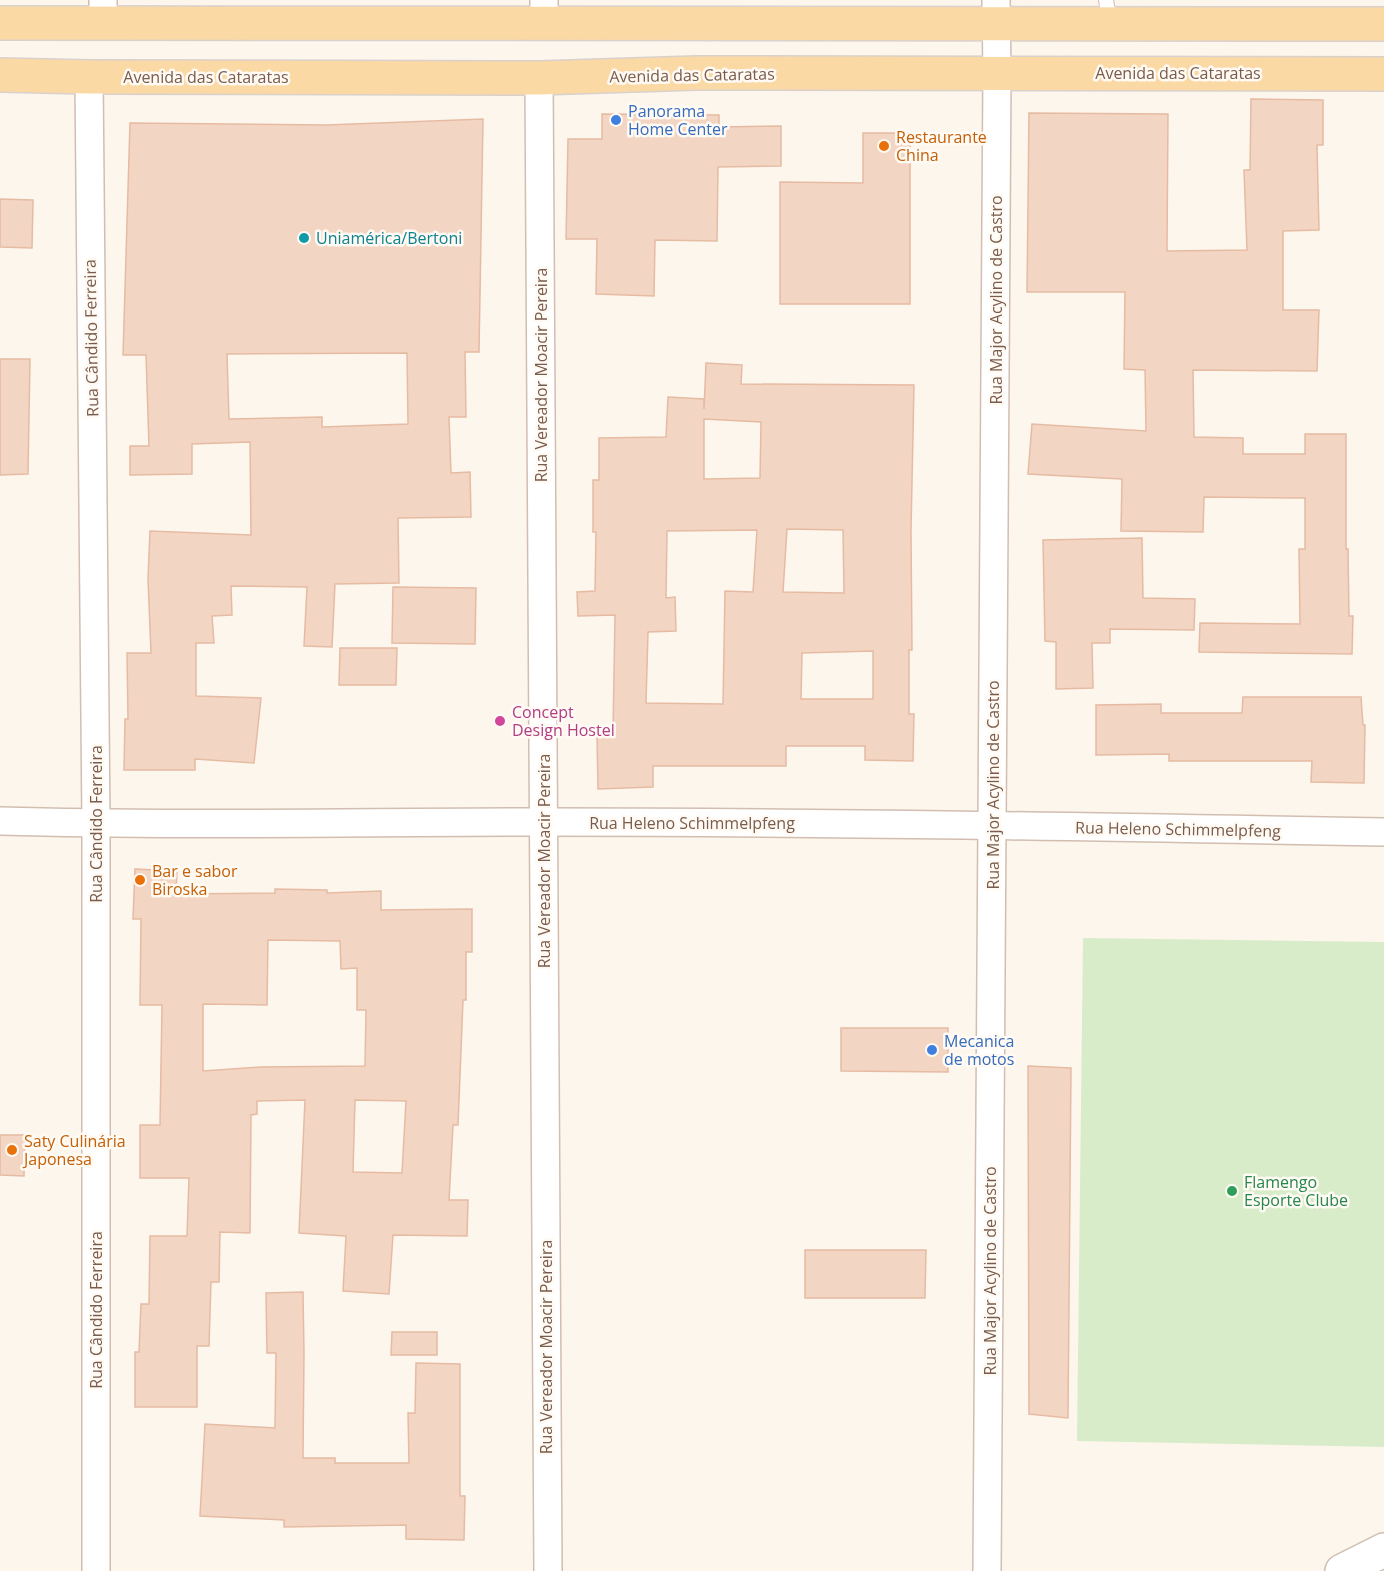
<svg xmlns="http://www.w3.org/2000/svg" width="1384" height="1571" viewBox="0 0 1384 1571" font-family="'Open Sans',sans-serif">
	<style>
		.green { fill: #d8ecc9 }
		.building { fill: #f3d5c3; stroke: #e6bba3; stroke-width: 1.5; fill-rule: evenodd }
		.lines { fill: none; stroke-linecap: round; stroke-linejoin: round }
		.service-casing { stroke: #d1beb0; stroke-width: 16 }
		.minor-casing { stroke: #d1beb0; stroke-width: 30 }
		.tertiary-casing { stroke: #d1beb0; stroke-width: 36 }
		.primary-casing { stroke: #dad1cd; stroke-width: 36 }
		.service { stroke: #fff; stroke-width: 14 }
		.minor { stroke: #fff; stroke-width: 27 }
		.tertiary { stroke: #fff; stroke-width: 33 }
		.primary { stroke: #fbd9a5; stroke-width: 33 }
		.shop-dot { fill: #3f7fe0; stroke: #fffaf3; stroke-width: 2 }
		.food-dot { fill: #e8710a; stroke: #fffaf3; stroke-width: 2 }
		.culture-dot { fill: #0f9aa8; stroke: #fffaf3; stroke-width: 2 }
		.hotel-dot { fill: #d1479c; stroke: #fffaf3; stroke-width: 2 }
		.leisure-dot { fill: #2e9e5b; stroke: #fffaf3; stroke-width: 2 }
		.labels { text-anchor: middle; dominant-baseline: central; stroke-width: 5; stroke-linejoin: round; paint-order: stroke }
		.street-label { font-size: 16px; fill: #7a5c4d; stroke: #fffaf3 }
		.shop-label { font-size: 16px; fill: #366cbe; stroke: #fffaf3; text-anchor: start }
		.food-label { font-size: 16px; fill: #c56008; stroke: #fffaf3; text-anchor: start }
		.culture-label { font-size: 16px; fill: #0d838f; stroke: #fffaf3; text-anchor: start }
		.hotel-label { font-size: 16px; fill: #b23c85; stroke: #fffaf3; text-anchor: start }
		.leisure-label { font-size: 16px; fill: #27864d; stroke: #fffaf3; text-anchor: start }
	</style>
	<rect width="100%" height="100%" fill="#fdf6ec"/>
	<path class="green" d="M1083,938L1384,942V1447L1077,1441Z"/>
	<g class="building">
		<path d="M1251,99L1323,100V145H1317L1319,230L1283,231V310H1319L1317,371L1193,370L1194,437L1243,438V454H1305V434H1346V549H1348L1349,616H1353L1352,654L1199,652L1200,623L1300,624L1299,549H1305V498L1204,497L1203,532L1121,531L1122,479L1028,474L1032,424L1146,431L1145,370L1124,369L1125,292H1027L1029,113L1168,114L1167,251L1247,250L1244,170H1250Z"/>
		<path d="M602,114L719,115V127L781,126V166L718,167L717,241L655,240L654,296L596,294L597,239H566L568,139H602Z"/>
		<path d="M483,119L479,352H465L466,417H449L451,473L470,472L471,517L398,518L399,583L335,584L332,647L304,646L307,587L231,586L232,615L212,616L214,643H196V696L261,698L254,763L195,759V770H124L125,719H128L127,653H151L148,579L150,531L251,535L250,442L192,444V474L130,475V446H149L146,355H123L130,123L327,125ZM407,353L408,424L322,427V417L229,419L227,354Z"/>
		<path d="M863,133H910V304H780V182L863,183Z"/>
		<path d="M0,199L33,200L32,248L0,247Z"/>
		<path d="M0,359H30L28,474L0,475Z"/>
		<path d="M706,363L742,365L741,384L914,385L911,531L912,650H909V714H914L913,761L865,760V746H786V766H653V787L598,789L597,734L613,733L615,615L578,616L577,592L595,591L596,532H593V480H599V438L666,437L668,397L704,399V409ZM704,419L761,422L760,478L704,479ZM787,529L843,530L844,593L783,592ZM757,530L753,592L725,591L723,704L646,703L648,632L676,631L675,597L666,598L667,531ZM873,651V699H801L802,653Z"/>
		<path d="M1142,538L1143,598L1195,599L1194,630L1110,629V643H1092L1093,688L1056,689V642L1045,641L1043,540Z"/>
		<path d="M393,587L476,588L475,644L392,643Z"/>
		<path d="M340,648H397L396,685H339Z"/>
		<path d="M1243,697H1361L1363,725H1365L1364,783L1311,782L1312,761H1169V754L1096,755V705L1161,704V713H1242Z"/>
		<path d="M135,869L177,871L176,894L275,893V889L327,890V893L381,891V910L472,909V952H466V1000H463L458,1125H453L449,1200H468L467,1236L393,1235L389,1294L343,1291L346,1236L299,1233L305,1100L257,1101V1114L251,1115L250,1233L220,1232L219,1282H211L209,1346H197V1407H135V1352H139L141,1304H149L150,1236H187L189,1178H140V1125H160L162,1005H140L141,919H133ZM268,940L340,941L341,969L357,968V1010H366L365,1066L261,1067L203,1071V1004L267,1005ZM355,1100L406,1101L402,1173L353,1172Z"/>
		<path d="M841,1028H948V1072L841,1071Z"/>
		<path d="M1028,1066L1071,1068L1068,1418L1029,1414Z"/>
		<path d="M0,1135H25L24,1176L0,1175Z"/>
		<path d="M805,1250H926L925,1298H805Z"/>
		<path d="M303,1292L304,1353L303,1458H335V1463H409L408,1413H415L416,1363L460,1364V1496H465L464,1540L406,1539V1525L284,1527V1520L200,1516L205,1424L275,1428L276,1353H267L266,1293Z"/>
		<path d="M392,1332H437V1355H391Z"/>
	</g>
	<g class="lines">
		<defs>
			<path id="service" d="M1106,0L1110,24"/>
			<g id="minor">
				<path d="M103,0V22"/>
				<path d="M544,24V0"/>
				<path d="M89,77L96,824V1571"/>
				<path d="M539,78L548,1571"/>
				<path d="M0,821C181,826 362,822 542,822C823,822 1104,827 1384,832"/>
				<path d="M987,1571L997,73L996,0"/>
			</g>
			<path id="tertiary" d="M1342,1571L1384,1550"/>
			<g id="primary">
				<path d="M0,23L1384,24"/>
				<path d="M0,75L89,77L539,78L696,73L1384,74"/>
			</g>
		</defs>
		<use href="#service" class="service-casing"/>
		<use href="#minor" class="minor-casing"/>
		<use href="#tertiary" class="tertiary-casing"/>
		<use href="#primary" class="primary-casing"/>
		<use href="#service" class="service"/>
		<use href="#minor" class="minor"/>
		<use href="#tertiary" class="tertiary"/>
		<use href="#primary" class="primary"/>
	</g>
	<g class="shop-dot">
		<circle cx="616" cy="120" r="6"/>
		<circle cx="932" cy="1050" r="6"/>
	</g>
	<g class="food-dot">
		<circle cx="884" cy="146" r="6"/>
		<circle cx="140" cy="880" r="6"/>
		<circle cx="12" cy="1150" r="6"/>
	</g>
	<circle class="culture-dot" cx="304" cy="238" r="6"/>
	<circle class="hotel-dot" cx="500" cy="721" r="6"/>
	<circle class="leisure-dot" cx="1232" cy="1191" r="6"/>
	<g class="labels">
		<g class="street-label">
			<text x="1178" y="73">Avenida das Cataratas</text>
			<text transform="translate(692 75) rotate(-1)">Avenida das Cataratas</text>
			<text x="206" y="77">Avenida das Cataratas</text>
			<text transform="translate(996 300) rotate(-90)">Rua Major Acylino de Castro</text>
			<text transform="translate(91 338) rotate(-91)">Rua Cândido Ferreira</text>
			<text transform="translate(541 375) rotate(-90)">Rua Vereador Moacir Pereira</text>
			<text transform="translate(993 785) rotate(-90)">Rua Major Acylino de Castro</text>
			<text x="692" y="823">Rua Heleno Schimmelpfeng</text>
			<text transform="translate(96 824) rotate(-90)">Rua Cândido Ferreira</text>
			<text transform="translate(1178 829) rotate(1)">Rua Heleno Schimmelpfeng</text>
			<text transform="translate(544 861) rotate(-90)">Rua Vereador Moacir Pereira</text>
			<text transform="translate(990 1271) rotate(-90)">Rua Major Acylino de Castro</text>
			<text transform="translate(96 1310) rotate(-90)">Rua Cândido Ferreira</text>
			<text transform="translate(546 1347) rotate(-90)">Rua Vereador Moacir Pereira</text>
		</g>
		<g class="shop-label">
			<text x="628" y="111">Panorama<tspan x="628" dy="18">Home Center</tspan></text>
			<text x="944" y="1041">Mecanica<tspan x="944" dy="18">de motos</tspan></text>
		</g>
		<g class="food-label">
			<text x="896" y="137">Restaurante<tspan x="896" dy="18">China</tspan></text>
			<text x="152" y="871">Bar e sabor<tspan x="152" dy="18">Biroska</tspan></text>
			<text x="24" y="1141">Saty Culinária<tspan x="24" dy="18">Japonesa</tspan></text>
		</g>
		<g class="culture-label">
			<text x="316" y="238">Uniamérica/Bertoni</text>
		</g>
		<g class="hotel-label">
			<text x="512" y="712">Concept<tspan x="512" dy="18">Design Hostel</tspan></text>
		</g>
		<g class="leisure-label">
			<text x="1244" y="1182">Flamengo<tspan x="1244" dy="18">Esporte Clube</tspan></text>
		</g>
	</g>
</svg>
